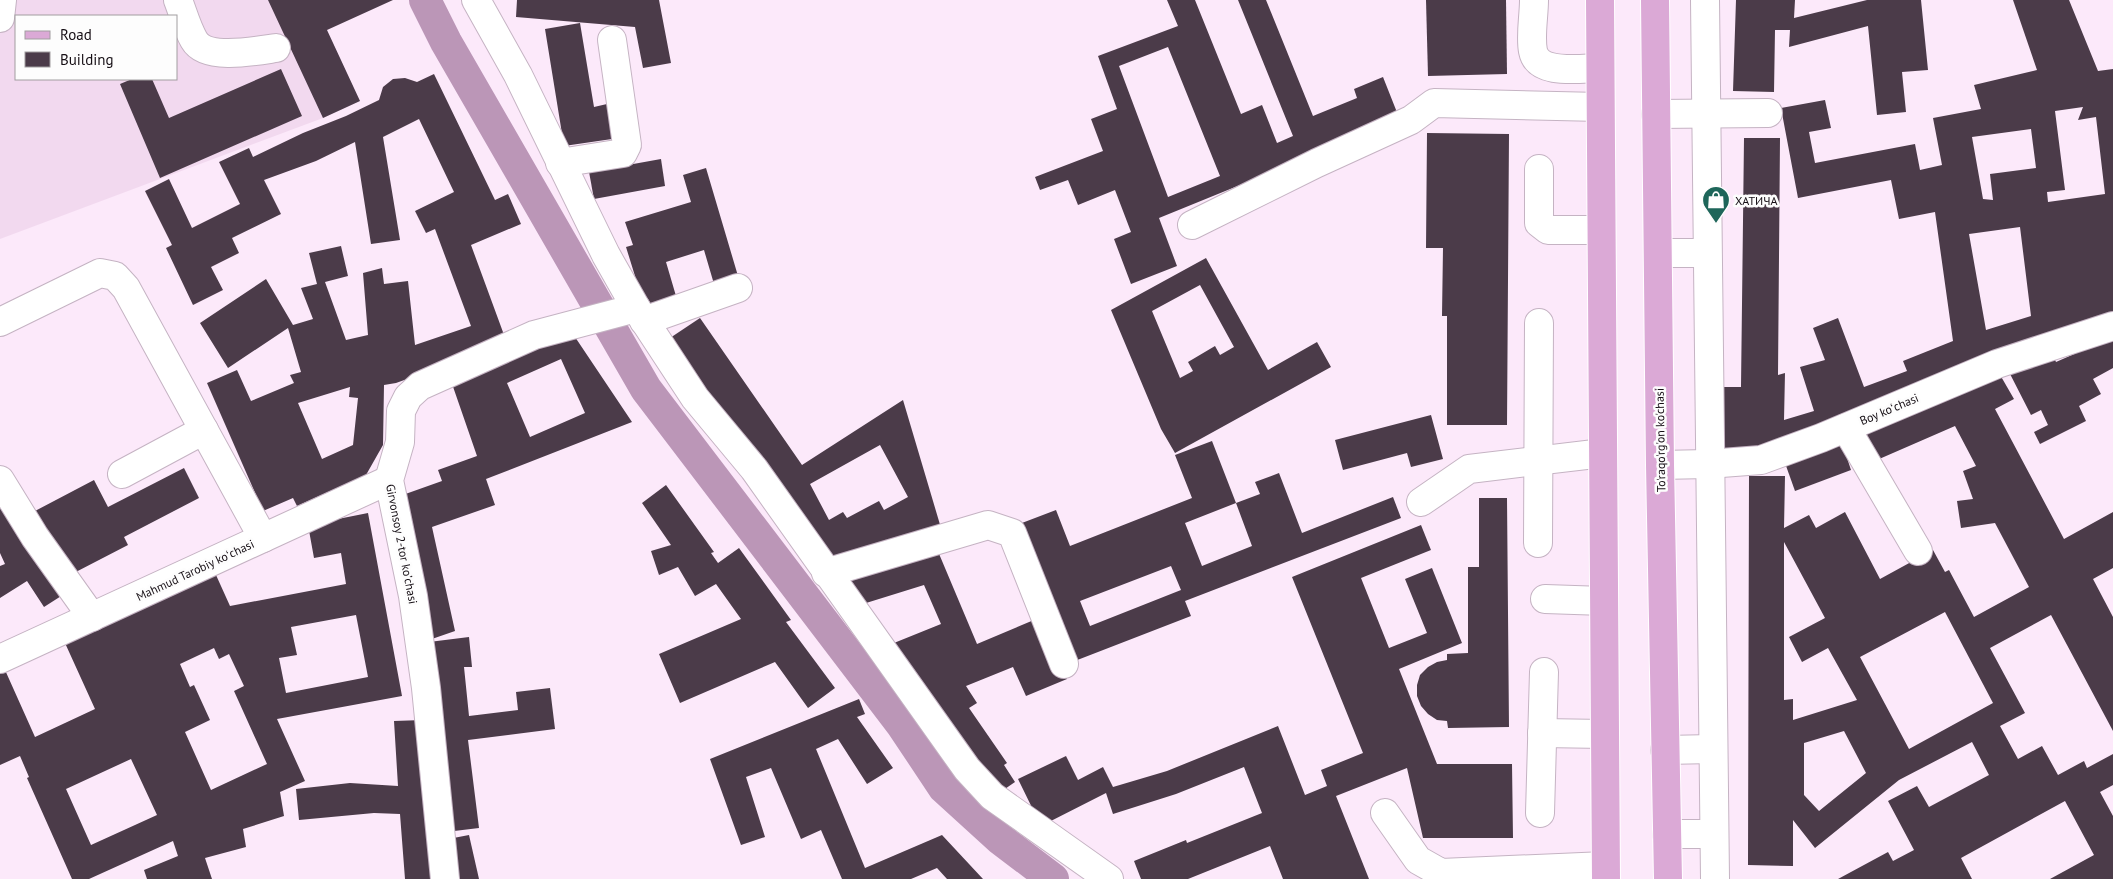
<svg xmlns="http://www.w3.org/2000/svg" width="2113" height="879" viewBox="0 0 2113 879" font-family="'PT Sans',sans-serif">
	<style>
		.built { fill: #f2d9ef; fill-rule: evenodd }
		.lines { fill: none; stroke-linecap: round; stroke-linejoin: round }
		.canal { stroke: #bb96b7; stroke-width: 32 }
		.building { fill: #4b3b49; fill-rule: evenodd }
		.minor-casing { stroke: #c5b3c3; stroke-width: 30 }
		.major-casing { stroke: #fff; stroke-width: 30 }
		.minor { stroke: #fff; stroke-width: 28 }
		.major { stroke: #dba9d6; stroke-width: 28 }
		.labels { text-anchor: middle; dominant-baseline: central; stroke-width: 5; stroke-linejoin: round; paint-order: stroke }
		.poi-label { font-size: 12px; fill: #160f15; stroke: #fdfdfd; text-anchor: start }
		.street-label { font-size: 12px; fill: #160f15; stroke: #fdfdfd }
	</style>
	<rect width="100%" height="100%" fill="#fce9fa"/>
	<path class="built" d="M0,0H312L360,101L323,118L0,239ZM16,16H176V79H16Z"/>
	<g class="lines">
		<path class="canal" d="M425,0L446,42L646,389L902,725L944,788L1000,839L1053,879"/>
	</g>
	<g class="building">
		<path d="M268,0H393L327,30L360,101L323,118Z"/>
		<path d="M517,0H659L671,63L643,68L635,27L516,17Z"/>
		<path d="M1167,0H1195L1241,114L1262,105L1277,143L1293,136L1238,0H1266L1313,116L1357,98L1354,89L1383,77L1400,120L1159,218L1177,266L1131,284L1114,239L1131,232L1115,190L1078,205L1068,180L1040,190L1035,177L1103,151L1091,119L1117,109L1098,56L1178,26ZM1168,47L1220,176L1168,197L1119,66Z"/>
		<path d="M1426,0H1506L1507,74L1428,76Z"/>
		<path d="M1736,0H1795L1794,18L1867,0H1921L1928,70L1902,72L1906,112L1877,115L1868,26L1789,47L1790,30H1775L1774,92L1733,91Z"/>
		<path d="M2013,0H2069L2098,71L2113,69V323L1760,450H1720L1721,387H1741L1744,138H1780L1778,375L1785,373L1784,420L1814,411L1800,367L1825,360L1813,328L1838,318L1864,387L1907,371L1903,361L1953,341L1935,212L1899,219L1891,180L1798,198L1781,108L1825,100L1831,128L1809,132L1815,163L1915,144L1920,170L1942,165L1933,118L1981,109L1974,85L2037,70ZM2083,107L2078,120L2096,117L2105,194L2048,202L2047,192L2065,190L2055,111ZM2031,129L2036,168L1990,174L1993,200L1983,199L1972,137ZM2020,227L2031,316L1986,330L1969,234Z"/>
		<path d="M580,23L594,107L607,104L612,139L564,146L545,29Z"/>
		<path d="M281,69L302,116L160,178L120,84L132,79H152L169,118Z"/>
		<path d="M434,74L495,200L508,194L521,224L471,245L507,343L396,383L384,385L383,445L366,475L297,506L293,498L263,511L207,383L237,370L251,401L294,383L290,375L301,372L288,328L228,368L200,323L266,279L293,325L313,319L301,288L317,284L309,253L341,246L348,276L325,282L346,340L368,335L363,273L382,268L384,284L408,281L415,345L471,326L435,229L426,233L415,211L454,192L419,119L383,137L400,240L371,244L355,142L316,161L264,180L281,214L232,238L239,253L211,267L223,290L193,305L166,248L172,245L145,191L169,179L192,228L240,204L219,162L249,148L253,157L303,133L346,116L379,100L383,87L393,79L405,78L417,82ZM350,387L349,397L358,398L353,445L322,459L298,403Z"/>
		<path d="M1427,133L1509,134L1507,425H1447V316H1442L1443,248H1426Z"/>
		<path d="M661,159L665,186L594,199L589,172Z"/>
		<path d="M706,168L738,276L714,284L704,250L666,262L676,296L644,305L626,247L633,245L625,222L691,202L683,175Z"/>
		<path d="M1206,258L1268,370L1317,342L1331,367L1175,453L1161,429L1111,310ZM1200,285L1234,347L1220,355L1215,346L1188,362L1193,371L1180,378L1152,311Z"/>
		<path d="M700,318L802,465L903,400L941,528L830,568L670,338ZM880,445L908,497L884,510L879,501L847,518L843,512L829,520L810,484Z"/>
		<path d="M575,337L632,422L486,479L495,505L432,527L455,631L429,640L397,497L442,481L438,470L477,456L450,378L554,338ZM561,359L585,413L530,437L507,383Z"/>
		<path d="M2113,337V368L2093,379L2101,394L2079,406L2086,421L2040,444L2034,432L2048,425L2041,410L2031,415L2008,370L2050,349L2056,362Z"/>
		<path d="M1999,373L2014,399L1995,409L2064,539L2113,512V568L2093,579L2113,617V731L2051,615L1990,648L2025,713L2000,726L2018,759L2042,746L2058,775L2084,761L2087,768L2113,754V785L2100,792L2113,816V879H2050L2094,855L2065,801L1961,858L1972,879H1838L1888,852L1893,861L1914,850L1888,801L1917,786L1929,807L1989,775L1972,742L1899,780L1815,848L1793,820V866L1748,865L1749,476H1785L1784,528L1809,515L1816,528L1845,512L1880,579L1933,550L1945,572L1949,570L1974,617L2029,587L1995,523L1961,528L1957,501L1973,499L1963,471L1976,466L1955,426L1870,463L1859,437ZM1784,542L1825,618L1789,637L1802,662L1828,648L1857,700L1793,720V699L1784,700ZM1945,612L1993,703L1909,749L1860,657ZM1844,731L1866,773L1819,811L1804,795V743Z"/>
		<path d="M1431,415L1443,459L1411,467L1407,453L1343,470L1335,440Z"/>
		<path d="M1212,441L1236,503L1185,523L1202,566L1252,546L1236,503L1260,494L1255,482L1279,473L1302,533L1393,497L1401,518L1185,601L1191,616L1067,664L1014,526L1056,510L1070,546L1192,498L1175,455ZM1171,566L1181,590L1090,626L1080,601Z"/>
		<path d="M1842,443L1851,470L1795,491L1785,463Z"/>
		<path d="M184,468L199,498L124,537L128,545L70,575L35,511L94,480L108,507Z"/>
		<path d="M666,485L714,552L711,553L718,563L739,548L791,620L786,622L835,688L808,708L775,662L680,703L659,654L741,619L716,584L695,596L678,567L659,575L651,551L671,545L642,503Z"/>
		<path d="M0,495L69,591L44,607L27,581L0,598V566L5,564L0,553Z"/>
		<path d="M1479,498H1507L1509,727L1448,728L1447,721L1437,720L1428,714L1421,706L1417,696V685L1420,675L1428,667L1437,662L1447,660V654L1468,653V567H1479Z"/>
		<path d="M368,513L402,696L277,719L305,781L280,792L284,816L243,829L246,847L205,858L212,879H147L144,870L178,856L173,841L89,879H72L27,778L29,777L20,756L0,765V672L5,670L35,737L95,709L65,643L216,575L230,606L346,584L341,553L314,558L308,525ZM356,615L368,677L286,693L279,658L297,655L291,627ZM214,648L219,659L229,654L244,686L234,691L267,764L211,790L185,732L210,720L194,685L190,687L180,664ZM131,759L157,815L91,845L66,789Z"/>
		<path d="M1421,525L1431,550L1361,578L1389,648L1427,633L1405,579L1432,568L1462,643L1399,669L1437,764H1512L1513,838H1423L1407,768L1336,796L1369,879H1283L1270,846L1188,879H1141L1134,861L1186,840L1187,843L1262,813L1244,767L1176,794L1113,814L1106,793L1041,826L1018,779L1066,756L1078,780L1103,767L1113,787L1167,771L1278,726L1305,795L1327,786L1321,770L1363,753L1292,577Z"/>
		<path d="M937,549L977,644L1041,617L1067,679L1026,696L1013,667L966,686L977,703L969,708L1007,763L1004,765L1015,782L999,793L889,645L941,624L924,585L850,608L842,578Z"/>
		<path d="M469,637L472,667H464L469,716L518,710L516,692L550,688L555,729L468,740L479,828L446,832L429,642Z"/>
		<path d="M859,699L865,714L857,717L893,768L867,784L838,739L816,749L865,868L942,835L983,879H947L937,868L911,879H842L821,830L801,839L771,768L746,777L765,837L741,845L710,759Z"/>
		<path d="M423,720L434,879H405L400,814L374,813L299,820L296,789L350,783L398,786L394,721Z"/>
		<path d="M469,835L479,879H451L443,840Z"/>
	</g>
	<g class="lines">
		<defs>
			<g id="minor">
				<path d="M178,0C183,13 187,28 194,40C206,61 256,51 276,48"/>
				<path d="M476,0L518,75L606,255L636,308L695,398L754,469L967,769L992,796L1109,879"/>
				<path d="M1534,0C1534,16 1530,36 1533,51C1538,76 1581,68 1600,68"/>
				<path d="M1705,0L1715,879"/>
				<path d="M0,18L2,0"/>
				<path d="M1656,114L1768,113"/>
				<path d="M560,163L623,153L627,145L612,40"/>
				<path d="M1539,169V223L1548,230H1600"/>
				<path d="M1192,225L1317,163L1411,120L1434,103L1600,107"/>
				<path d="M1658,253H1707"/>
				<path d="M644,321L738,288"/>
				<path d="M0,322L100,273L115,276L126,288L263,538"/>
				<path d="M1846,428L1918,551"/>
				<path d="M1660,465L1708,464L1761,460L1821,438L1997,364L2113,326"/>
				<path d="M122,474L204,430"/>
				<path d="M0,480L35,537L92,617"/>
				<path d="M1421,502L1469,469L1603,453"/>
				<path d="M1538,543L1539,323"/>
				<path d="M826,573L988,525L1012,533L1064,664"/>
				<path d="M1545,599L1604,601"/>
				<path d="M0,659L389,480"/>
				<path d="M1542,733L1604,734"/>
				<path d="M1665,750L1713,749"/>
				<path d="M1385,813L1418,860L1441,873L1605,866"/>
				<path d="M1540,813L1544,672"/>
				<path d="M1667,834H1714"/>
				<path d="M445,879L426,688L413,596L389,480L400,442L401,411L408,397L420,386L534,335L636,308"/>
			</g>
			<g id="major">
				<path d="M1600,0L1606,879"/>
				<path d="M1655,0L1660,465L1668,879"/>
			</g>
		</defs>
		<use href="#minor" class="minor-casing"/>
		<use href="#major" class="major-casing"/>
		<use href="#minor" class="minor"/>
		<use href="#major" class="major"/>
	</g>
	<defs>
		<symbol id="shop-pin" viewBox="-11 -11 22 30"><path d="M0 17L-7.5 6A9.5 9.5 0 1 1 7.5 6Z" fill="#1e665a" stroke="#fdfdfd"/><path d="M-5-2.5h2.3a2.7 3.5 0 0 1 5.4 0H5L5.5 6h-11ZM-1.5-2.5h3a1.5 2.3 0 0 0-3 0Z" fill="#fff"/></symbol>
	</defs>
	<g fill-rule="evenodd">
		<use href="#shop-pin" x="1700" y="184" width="32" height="43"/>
	</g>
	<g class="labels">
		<g class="poi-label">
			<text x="1735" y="200">ХАТИЧА</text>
		</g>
		<g class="street-label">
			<text transform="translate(1889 409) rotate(-23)">Boy koʻchasi</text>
			<text transform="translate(1660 440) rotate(-91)">To'raqo'rg'on ko'chasi</text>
			<text transform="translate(402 544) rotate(79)">Girvonsoy 2-tor koʼchasi</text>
			<text transform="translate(195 570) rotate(-25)">Mahmud Tarobiy koʻchasi</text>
		</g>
	</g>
	<rect x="15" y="15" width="162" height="65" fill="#fdfdfd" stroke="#a19ea0"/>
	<rect x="25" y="31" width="25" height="8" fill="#dba9d6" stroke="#a19ea0"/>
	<text x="60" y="40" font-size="15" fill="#160f15">Road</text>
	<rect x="25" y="52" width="25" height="15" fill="#4b3b49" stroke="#a19ea0"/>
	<text x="60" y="65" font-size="15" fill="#160f15">Building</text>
</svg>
